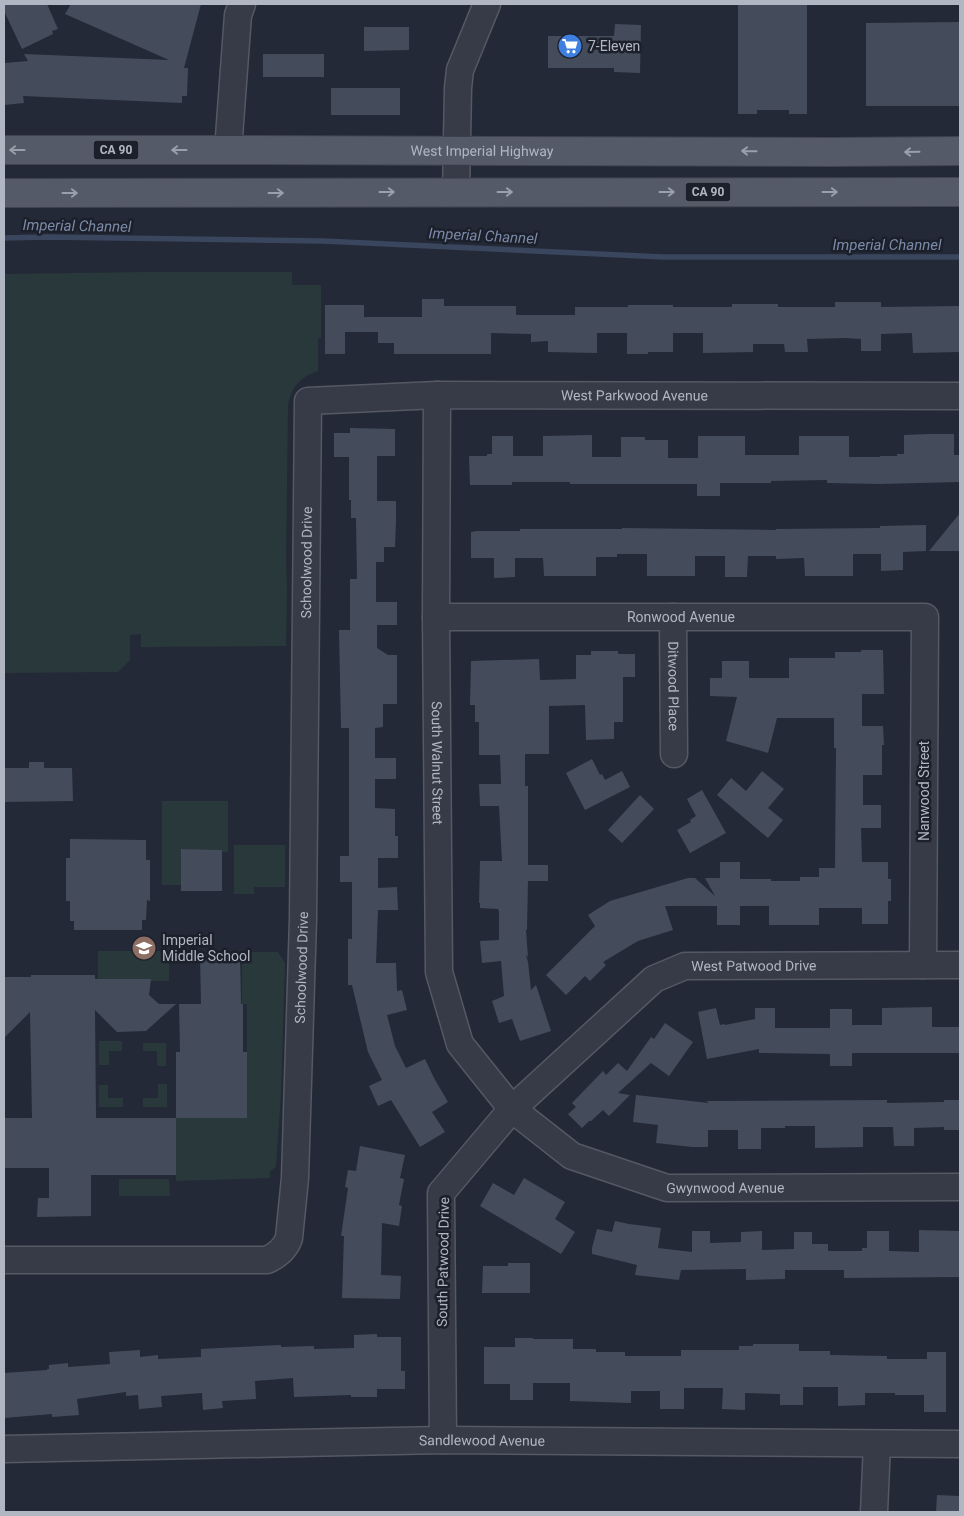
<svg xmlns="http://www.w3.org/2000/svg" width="964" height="1516" viewBox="0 0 964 1516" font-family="Roboto,sans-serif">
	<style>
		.green { fill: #29393b }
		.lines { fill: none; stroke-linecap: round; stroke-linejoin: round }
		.stream { stroke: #3a455e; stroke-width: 5.5 }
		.building { fill: #444c5b }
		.minor-casing { stroke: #545964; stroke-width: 29 }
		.major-casing { stroke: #3f4450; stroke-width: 30 }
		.minor { stroke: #363b47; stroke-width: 26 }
		.major { stroke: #545a67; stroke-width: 28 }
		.oneway { stroke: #9a9fac }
		.labels { text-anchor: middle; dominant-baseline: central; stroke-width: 5; stroke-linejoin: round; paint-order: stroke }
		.shield { fill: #1c202b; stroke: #848995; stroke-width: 1 }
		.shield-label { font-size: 12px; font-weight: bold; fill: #b1b6c3 }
		.poi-label { font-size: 14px; fill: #b1b6c3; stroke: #1c202b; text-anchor: start }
		.street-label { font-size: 14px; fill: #b1b6c3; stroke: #1c202b }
		.water-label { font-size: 15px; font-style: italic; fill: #7c8aa9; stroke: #1c202b }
	</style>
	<rect width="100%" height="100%" fill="#232936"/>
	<g class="green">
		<path d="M151,272H292V285H321V338H318V371C301,376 291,387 288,405L286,563L287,588L286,646L141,647V634L130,635V660L118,672L4,673V274Z"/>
		<path d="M162,801H228V852H222V850L181,849V885H162Z"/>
		<path d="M234,845H285V887H254V894H234Z"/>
		<path d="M98,951H169V981H150V979H115L98,981Z"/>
		<path d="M242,952H278L285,963L281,1093L276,1166L270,1172V1178L176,1181V1118H247V1004H242Z"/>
		<path d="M99,1041H122V1051H109V1065H99Z"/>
		<path d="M143,1043H166V1066H157V1051H143Z"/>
		<path d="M158,1084H167V1107H143V1098H158Z"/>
		<path d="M99,1085H108V1098H123V1107H99Z"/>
		<path d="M119,1179H169L170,1196H119Z"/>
	</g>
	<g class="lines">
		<path class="stream" d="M4,238L47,237L323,241L663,257H960"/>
	</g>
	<g class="building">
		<path d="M4,4H47L58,29L52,31L53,34L22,49L4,11Z"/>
		<path d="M71,4H201L184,68H188L187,96H182V103L23,96L24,103L4,105V63L28,61L24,54L169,60L65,14Z"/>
		<path d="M738,4H807V114H789V110H757V114H738Z"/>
		<path d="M960,22V106H866V23Z"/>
		<path d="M615,24L641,25L640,73L614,72V68H548V36H614Z"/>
		<path d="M364,27H409V50L364,51Z"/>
		<rect x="263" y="54" width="61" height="23"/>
		<rect x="331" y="88" width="69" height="27"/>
		<path d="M422,299H444V306H516V315H575V307H628V305H673V307H732V304H778V307H835V302H881V307L960,306V352L913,353L912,333L881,334V351H861V339L845,338L807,339L808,352H785L784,344H753V352L703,353V333H673V352H648V354H627V333H597V353L548,352V341L531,342V334L491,333V354H394V343H378V332H345V354H325V305H364V317H422Z"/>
		<path d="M350,428L395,429V456H377V501H396V521L395,547H384V562H376V602H397V625H377V648L388,655H397V704H383V727L375,728V758H396V779H375V808L395,809V836H398V858H378V888L397,887L398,910H378L376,963H396L397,991L402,990L407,1010L387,1015L395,1046L406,1068L425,1059L434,1078L448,1102L432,1112L445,1132L420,1147L391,1100L378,1106L369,1086L382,1080L368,1052L352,985H348V939H352V882H340V856H349V728H341L339,630H350V579H357L356,518H351V500H349V457H334V433H350Z"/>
		<path d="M929,434H954V455H960V482L880,484L827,483V480L771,481V483H720V496H697V484H570V482H512V485H470L469,456H487V454H492V436H513V456H543V436L592,435V457H621V437H645V440H668V458H698V436H745V455H799V436H849V457H880V456H897V454H904V435Z"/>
		<path d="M960,513V551H929Z"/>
		<path d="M926,525V551L903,552V570L881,571V554H853V576H805L804,558L776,559V556H748L747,577H725V556H695V576H647V554H617V557H596V576H544L543,558H515V577L494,578V558H471V532L477,531H520V529H622V528L776,530V529L880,528V526Z"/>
		<path d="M861,650H883L884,694H862V726H883L884,745H882V775H863V805H881V828H861L862,862H888V879H891V901H888V924H862V908H819V925H769V906H740V925H717V906H665L673,930L638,941L603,962L606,965L590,981L585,976L566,995L546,975L595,926L588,915L610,901L688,878H695L715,896L705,878H720V862H740V879H771V881H800V877H819V868H835L836,748H834V718H777L768,753L726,741L737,697L710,696V678H722V661H749V678H789V658H835V652H861Z"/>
		<path d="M591,651H618V654H635V677H623V722H614V739L586,740L585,705L549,706V754H525V786H528V865H548V881H528L527,930H526L528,957L526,955L528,962L531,990L536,985L551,1031L520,1041L512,1019L499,1023L492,1001L504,996L501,961L482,963L480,941L499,940V912L498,909L480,908V903H479L480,861H502L499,806H480L479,784H501L500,755H479V722H475V705H470L471,661L539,659L540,680L576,679V655H591Z"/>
		<path d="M592,759L600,775L602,774L605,780L622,771L630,787L585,810L566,773Z"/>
		<path d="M29,762H44V768H72L73,801L4,802V768H29Z"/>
		<path d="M762,771L784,789L768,808L783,820L768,838L717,795L731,778L746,791Z"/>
		<path d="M702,790L726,833L690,853L677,830L691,822L690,820L696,816L687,799Z"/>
		<path d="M640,795L654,809L622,843L608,830Z"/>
		<path d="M70,839L146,840V860H150V901L147,900L146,920H142V930H74V921H70V901H66V858H70Z"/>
		<path d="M181,849L222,850V891H181Z"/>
		<path d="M240,954L241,1004H243V1052H247V1118H176V1052H180L179,1004H201L200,955Z"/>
		<path d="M31,975H95V979H151L149,995L159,1004H176L146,1031L117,1032L95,1010L96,1118H176V1175H91V1216L37,1217L38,1198H49V1168H4V1118H32L30,1012L4,1038V977H31Z"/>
		<path d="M932,1007V1027H960V1053H852V1066H830V1054L759,1053V1049L707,1059L698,1012L716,1008L720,1025L725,1024V1025L755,1019V1008H775V1028H830V1009H852V1025H882V1008Z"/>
		<path d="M665,1023L693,1042L669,1076L651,1063L618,1093L630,1095L609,1116L603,1110L591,1121H589L582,1128L568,1114L576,1107L572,1103L603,1071L606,1075L618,1063L627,1071L651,1037L654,1039Z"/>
		<path d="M636,1095L709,1103L706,1101L887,1100V1103L944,1102V1100H960V1130H944V1127L914,1128V1146H894L893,1127H863V1147L815,1148V1126H785V1128H761V1149H738V1130H708V1147H692L656,1143L658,1125L633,1122Z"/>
		<path d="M360,1146L405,1155L400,1178L404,1179L399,1205L402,1206L399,1226L382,1223L381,1275L401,1276L400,1299L342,1298L344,1236H341L348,1188L345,1187L348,1170L356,1171Z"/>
		<path d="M524,1178L565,1202L555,1219L575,1232L561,1254L480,1206L493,1183L514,1195Z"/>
		<path d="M615,1221L629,1224L661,1228L658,1248L692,1252V1231H710V1243L741,1242V1232L762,1231V1250L794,1249V1232H812V1244H828V1251H862V1248H867V1231H889V1251L919,1252V1230L960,1231V1277L844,1278V1270H785V1279L746,1280V1269L681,1270L679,1280L635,1275L637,1265L592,1254V1248L597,1229L612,1232Z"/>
		<path d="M508,1263H530V1293H482L483,1266H508Z"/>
		<path d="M377,1334V1337H401V1371H405V1389H377V1397H351V1395L294,1397L293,1378L255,1381L256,1399L222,1401L223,1408L203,1410L202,1393L161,1396L162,1407L139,1409L138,1395L126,1396V1392L77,1399L79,1415L52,1417V1414L4,1418V1373L47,1370V1369H49V1365L68,1363V1367L110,1364L109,1352L140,1350V1357L158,1355V1359L201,1357V1349L219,1348L281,1345V1347L314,1346V1349L354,1348V1335Z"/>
		<path d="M515,1338H533V1339H573V1349H596V1352H625V1356H681V1350H739V1346H753V1344H799V1351H830V1355L887,1356V1359H927V1352H946V1412H924V1395H895V1393H865V1405L838,1406V1387H803V1405H780V1394L745,1393V1410L722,1409L723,1388H684V1409H660V1391H631V1403L570,1401V1383H533V1400H510V1384H484V1347H515Z"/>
		<path d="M937,1495L960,1496V1512H936Z"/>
	</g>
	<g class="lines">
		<defs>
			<g id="minor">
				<path d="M228,150L238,15L242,4"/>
				<path d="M456,192L458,88L460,70L487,4"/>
				<path id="s1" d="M437,395L436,617L439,972L460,1044L512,1109L572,1156L667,1188L960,1187"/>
				<path id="s2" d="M436,617H925L923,965"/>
				<path id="s3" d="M673,617L674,754"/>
				<path id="s4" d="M4,1260H267C278,1255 285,1249 289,1238L295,1178L303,919L308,401L437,395L960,396"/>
				<path id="s5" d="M443,1440L441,1193L512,1109L654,979L685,966L960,965"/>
				<path id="s6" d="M4,1449L443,1440L960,1444"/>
				<path d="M874,1512L877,1444"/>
			</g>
			<g id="major">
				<path id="s7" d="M4,150H228L834,152L960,151"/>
				<path d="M4,193L960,192"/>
			</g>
		</defs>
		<use href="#minor" class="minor-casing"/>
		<use href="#major" class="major-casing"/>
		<use href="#minor" class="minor"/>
		<use href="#major" class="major"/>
	</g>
	<defs><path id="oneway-shaft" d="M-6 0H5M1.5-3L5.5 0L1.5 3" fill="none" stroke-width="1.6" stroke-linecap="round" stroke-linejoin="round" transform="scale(1.25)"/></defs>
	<g class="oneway">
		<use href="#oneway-shaft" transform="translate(17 150) rotate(180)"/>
		<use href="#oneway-shaft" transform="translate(179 150) rotate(180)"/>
		<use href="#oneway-shaft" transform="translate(749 151) rotate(-179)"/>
		<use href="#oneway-shaft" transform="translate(912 152) rotate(179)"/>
		<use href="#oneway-shaft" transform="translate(387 192)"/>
		<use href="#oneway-shaft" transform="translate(505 192)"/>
		<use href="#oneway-shaft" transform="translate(667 192)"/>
		<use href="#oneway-shaft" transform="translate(830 192)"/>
		<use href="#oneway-shaft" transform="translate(70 193)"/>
		<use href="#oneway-shaft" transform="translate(276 193)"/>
	</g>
	<defs>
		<symbol id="supermarket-disc" viewBox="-11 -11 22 22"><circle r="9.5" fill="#3f7fe0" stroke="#1c202b"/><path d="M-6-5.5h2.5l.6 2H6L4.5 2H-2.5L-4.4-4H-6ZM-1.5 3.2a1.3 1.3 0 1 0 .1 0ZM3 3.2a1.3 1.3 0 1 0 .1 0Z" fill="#fff"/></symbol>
		<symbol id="school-disc" viewBox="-11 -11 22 22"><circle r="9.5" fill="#8d6e63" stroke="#1c202b"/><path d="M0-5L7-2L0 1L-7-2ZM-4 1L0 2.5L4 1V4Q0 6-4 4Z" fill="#fff"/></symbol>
	</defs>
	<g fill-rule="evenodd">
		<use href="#supermarket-disc" x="556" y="32" width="28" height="28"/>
		<use href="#school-disc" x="130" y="934" width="28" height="28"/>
	</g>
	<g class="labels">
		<g class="shield">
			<rect x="93.5" y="140.5" width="45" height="19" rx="4"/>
			<rect x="685.5" y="182.5" width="45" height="19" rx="4"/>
		</g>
		<g class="shield-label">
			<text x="116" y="150">CA 90</text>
			<text x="708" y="192">CA 90</text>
		</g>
		<g class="poi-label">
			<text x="588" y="46">7-Eleven</text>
			<text x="162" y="940">Imperial<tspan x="162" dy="16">Middle School</tspan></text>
		</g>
		<g class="street-label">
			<text stroke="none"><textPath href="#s7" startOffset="478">West Imperial Highway</textPath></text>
			<text stroke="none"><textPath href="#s4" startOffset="1459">West Parkwood Avenue</textPath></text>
			<text stroke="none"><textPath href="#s4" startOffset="971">Schoolwood Drive</textPath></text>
			<text stroke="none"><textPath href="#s2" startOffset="245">Ronwood Avenue</textPath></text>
			<text stroke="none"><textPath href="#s3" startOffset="69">Ditwood Place</textPath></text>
			<text stroke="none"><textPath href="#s1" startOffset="368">South Walnut Street</textPath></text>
			<text transform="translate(924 791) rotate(-90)">Nanwood Street</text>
			<text stroke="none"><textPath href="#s5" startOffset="652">West Patwood Drive</textPath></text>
			<text stroke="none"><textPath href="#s4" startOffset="566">Schoolwood Drive</textPath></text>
			<text stroke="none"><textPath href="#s1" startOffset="970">Gwynwood Avenue</textPath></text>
			<text transform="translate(443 1262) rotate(-89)">South Patwood Drive</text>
			<text stroke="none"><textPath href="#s6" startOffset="478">Sandlewood Avenue</textPath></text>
		</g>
		<g class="water-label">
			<text transform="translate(77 226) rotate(1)">Imperial Channel</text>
			<text transform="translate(483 236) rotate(3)">Imperial Channel</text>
			<text x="887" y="245">Imperial Channel</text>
		</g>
	</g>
	<rect width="964" height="1516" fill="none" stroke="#b1b6c3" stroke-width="10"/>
</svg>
